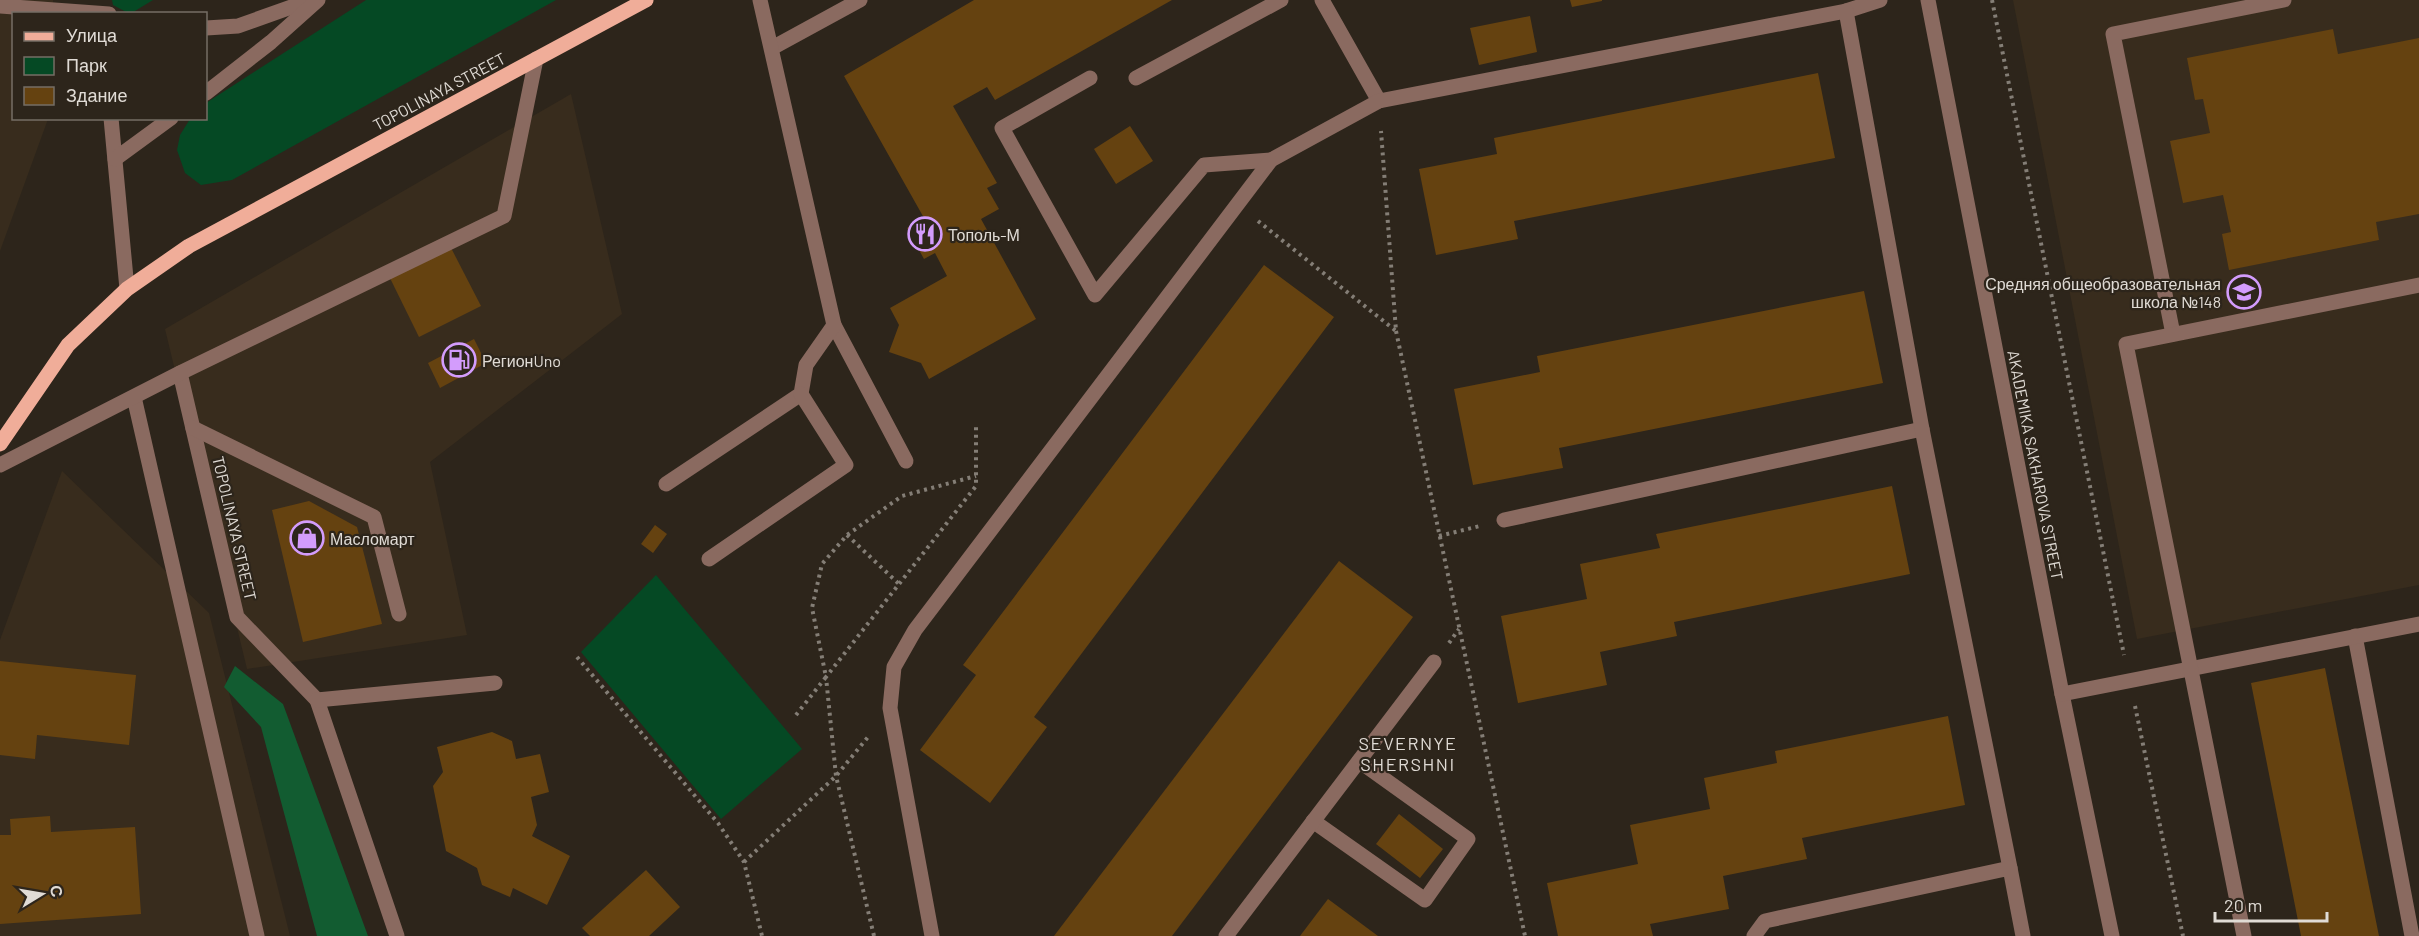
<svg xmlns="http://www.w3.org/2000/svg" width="2419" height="936" viewBox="0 0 2419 936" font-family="Barlow,sans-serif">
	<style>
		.built { fill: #382c1d }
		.green { fill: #054924 }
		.forest { fill: #125c31 }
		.building { fill: #654210 }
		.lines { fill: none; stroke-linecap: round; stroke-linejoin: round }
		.path { stroke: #847e76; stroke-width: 4; stroke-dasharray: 3 4.5; stroke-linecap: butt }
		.minor { stroke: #8a6a60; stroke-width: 15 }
		.major { stroke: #f0ad99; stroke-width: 15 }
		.labels { text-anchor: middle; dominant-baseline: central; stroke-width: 4.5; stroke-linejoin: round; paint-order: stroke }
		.street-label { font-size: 16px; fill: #e0dbd5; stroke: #2d251b }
		.poi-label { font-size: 16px; fill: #e0dbd5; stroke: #2d251b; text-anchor: start }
		.neighbourhood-label { font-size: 18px; letter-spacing: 1.5px; fill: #e0dbd5; stroke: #2d251b }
	</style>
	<rect width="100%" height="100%" fill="#2d251b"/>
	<g class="built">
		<path d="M0,0H53L54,13L14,14V118L48,119L0,251Z"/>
		<path d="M2013,0H2419V585L2137,639Z"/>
		<path d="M571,94L622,314L430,462L467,635L247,669L165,329Z"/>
		<path d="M62,471L209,613L290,936H0V640Z"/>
	</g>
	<g class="green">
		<path d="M112,0H153L130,14L113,5Z"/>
		<path d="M366,0H556L232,180L201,185L185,173L177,150L180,135L190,119L206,118V103Z"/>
		<path d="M656,575L802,749L721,819L581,652Z"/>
	</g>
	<path class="forest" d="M235,666L283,704L368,936H317L261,727L224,687Z"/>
	<g class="building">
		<path d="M974,0H1172L995,100L987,87L953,106L997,183L987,188L999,209L981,219L1036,319L929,379L921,363L889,352L899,325L890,308L947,276L935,253L924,259L907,228L924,218L844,76Z"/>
		<path d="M1570,0H1602V1L1572,7Z"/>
		<path d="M1530,16L1537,52L1479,65L1470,28Z"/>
		<path d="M2333,29L2338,54L2419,38V214L2376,222L2379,240L2229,270L2222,234L2231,232L2223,195L2183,203L2170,141L2210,133L2203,99L2195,100L2187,58Z"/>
		<path d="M1818,73L1835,158L1514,221L1518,239L1436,255L1419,169L1497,154L1494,138Z"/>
		<path d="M1130,126L1153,161L1116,184L1094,149Z"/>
		<path d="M449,244L481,306L419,337L388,274Z"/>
		<path d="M1264,265L1334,317L1034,717L1047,727L990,803L920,750L976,675L963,665Z"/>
		<path d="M1864,291L1883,383L1559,448L1563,468L1473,485L1454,389L1540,372L1537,356Z"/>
		<path d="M474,339L486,363L440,388L428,363Z"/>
		<path d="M1892,486L1910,574L1674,622L1677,636L1600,652L1607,685L1518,703L1501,616L1587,599L1580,564L1660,548L1656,534Z"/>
		<path d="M309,501L357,527L382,624L303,642L272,510Z"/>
		<path d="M655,525L667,534L653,553L641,544Z"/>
		<path d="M1339,561L1413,617L1172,936H1054Z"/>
		<path d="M0,661L136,675L129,745L37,735L35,759L0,755Z"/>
		<path d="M2325,668L2338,734L2379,936H2301L2251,683Z"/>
		<path d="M1948,716L1965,805L1802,838L1807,859L1723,876L1729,909L1650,924L1653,936H1558L1547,883L1638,864L1630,825L1710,809L1704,778L1777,763L1775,751Z"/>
		<path d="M492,732L512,741L516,759L540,754L549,792L531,797L537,825L532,836L570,856L547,905L513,888L510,897L482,885L477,868L446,851L433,786L443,772L437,747Z"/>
		<path d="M1399,814L1443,849L1420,878L1376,844Z"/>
		<path d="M50,816L51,832L135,827L141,914L0,924V835H11L10,819Z"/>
		<path d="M646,870L680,907L649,936H590L582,928Z"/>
		<path d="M1328,899L1378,936H1300Z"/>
	</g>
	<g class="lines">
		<g class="path">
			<path d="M1992,0L2124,655"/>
			<path d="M1258,221L1396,331L1381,131"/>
			<path d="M1396,331L1525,936"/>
			<path d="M847,535L899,584"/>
			<path d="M1439,536L1480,526"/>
			<path d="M1449,643L1459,629"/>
			<path d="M577,657L718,823L744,862L762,936"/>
			<path d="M2135,706L2183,936"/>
			<path d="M796,715L826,677L812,608L822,564L847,535L902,496L976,476"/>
			<path d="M744,862L836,776L868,737"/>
			<path d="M874,936L836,776L826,677L976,486V424"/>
		</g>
		<g class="minor">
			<path d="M1322,0L1379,101"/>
			<path d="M1928,0L2062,694L2112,936"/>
			<path d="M0,6L109,14"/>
			<path d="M1846,11L1880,0"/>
			<path d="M206,28L238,26L311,0"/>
			<path d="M772,48L860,0"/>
			<path d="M1090,78L1002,128L1095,295L1204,165L1271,160"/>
			<path d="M1136,78L1281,0"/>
			<path d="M206,93L271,42L318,0"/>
			<path d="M111,118L127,289"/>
			<path d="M115,159L171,118"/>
			<path d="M834,325L906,461"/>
			<path d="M2173,334L2113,34L2284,0"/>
			<path d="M180,373L237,617L317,700L397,936"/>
			<path d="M134,397L257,936"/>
			<path d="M193,428L374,517L399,614"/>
			<path d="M0,465L180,373L504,216L536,59"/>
			<path d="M666,484L801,394L806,365L834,325L760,0"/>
			<path d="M1504,520L1922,429"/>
			<path d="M709,559L846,465L801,394"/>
			<path d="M2355,636L2412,936"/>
			<path d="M2062,694L2419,624"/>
			<path d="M317,700L495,683"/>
			<path d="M1313,821L1425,900L1468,839L1359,761"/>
			<path d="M932,936L890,708L894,667L915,630L1271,160L1379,101L1846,11L1922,429L2010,868"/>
			<path d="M1226,936L1434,662"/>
			<path d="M1754,936L1765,921L2010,868L2023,936"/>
			<path d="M2244,936L2126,344L2419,285"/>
		</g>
		<path class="major" d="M0,444L68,345L127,289L189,246L646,0"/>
	</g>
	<defs>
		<symbol id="restaurant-ring" viewBox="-11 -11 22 22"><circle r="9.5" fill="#2d251b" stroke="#d39cfc" stroke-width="1.5"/><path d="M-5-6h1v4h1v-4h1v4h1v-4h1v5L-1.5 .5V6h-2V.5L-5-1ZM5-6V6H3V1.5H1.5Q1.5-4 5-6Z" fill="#d39cfc"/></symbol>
		<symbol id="school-ring" viewBox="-11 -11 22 22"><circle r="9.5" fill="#2d251b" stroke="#d39cfc" stroke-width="1.5"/><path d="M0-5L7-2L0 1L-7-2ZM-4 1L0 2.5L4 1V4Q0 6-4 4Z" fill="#d39cfc"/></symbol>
		<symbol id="fuel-ring" viewBox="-11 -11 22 22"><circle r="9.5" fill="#2d251b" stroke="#d39cfc" stroke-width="1.5"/><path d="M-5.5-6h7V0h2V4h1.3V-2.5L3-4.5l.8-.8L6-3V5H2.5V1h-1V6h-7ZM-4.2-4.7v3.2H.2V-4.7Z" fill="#d39cfc"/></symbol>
		<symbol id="shop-ring" viewBox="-11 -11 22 22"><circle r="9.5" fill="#2d251b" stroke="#d39cfc" stroke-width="1.5"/><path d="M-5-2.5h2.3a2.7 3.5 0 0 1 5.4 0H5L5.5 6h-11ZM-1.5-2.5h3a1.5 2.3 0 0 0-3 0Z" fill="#d39cfc"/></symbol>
	</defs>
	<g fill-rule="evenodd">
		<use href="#restaurant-ring" x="906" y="215" width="38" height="38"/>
		<use href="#school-ring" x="2225" y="273" width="38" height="38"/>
		<use href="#fuel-ring" x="440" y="341" width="38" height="38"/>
		<use href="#shop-ring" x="288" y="519" width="38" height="38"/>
	</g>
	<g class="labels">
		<g class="street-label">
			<text transform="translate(439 91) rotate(-28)">TOPOLINAYA STREET</text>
			<text transform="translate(2036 465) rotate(79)">AKADEMIKA SAKHAROVA STREET</text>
			<text transform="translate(235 528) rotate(77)">TOPOLINAYA STREET</text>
		</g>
		<g class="poi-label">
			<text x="948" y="234">Тополь-М</text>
			<text x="2221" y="283" text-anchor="end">Средняя общеобразовательная<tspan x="2221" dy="18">школа №148</tspan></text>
			<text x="482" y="360">РегионUno</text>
			<text x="330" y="538">Масломарт</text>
		</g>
		<g class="neighbourhood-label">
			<text x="1408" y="743">SEVERNYE<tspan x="1408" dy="21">SHERSHNI</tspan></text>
		</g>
	</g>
	<rect x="12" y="12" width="195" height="108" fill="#2d251b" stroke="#756e65" stroke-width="1.5"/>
	<rect x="24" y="32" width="30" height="9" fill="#f0ad99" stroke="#756e65" stroke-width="1.5"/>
	<text x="66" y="42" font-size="18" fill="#e0dbd5">Улица</text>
	<rect x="24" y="57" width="30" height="18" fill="#054924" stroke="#756e65" stroke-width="1.5"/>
	<text x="66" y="72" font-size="18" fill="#e0dbd5">Парк</text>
	<rect x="24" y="87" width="30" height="18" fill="#654210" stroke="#756e65" stroke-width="1.5"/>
	<text x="66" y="102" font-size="18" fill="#e0dbd5">Здание</text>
	<g transform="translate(42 894) rotate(79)" stroke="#2d251b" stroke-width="4.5" paint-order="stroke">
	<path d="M0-4.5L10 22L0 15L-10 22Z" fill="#e0dbd5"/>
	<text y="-9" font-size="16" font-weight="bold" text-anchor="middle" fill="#e0dbd5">С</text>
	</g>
	<path d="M2215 912v9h112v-9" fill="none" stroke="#e0dbd5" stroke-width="3"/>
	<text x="2224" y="912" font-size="18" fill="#e0dbd5" stroke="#2d251b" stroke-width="4.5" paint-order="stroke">20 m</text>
</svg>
